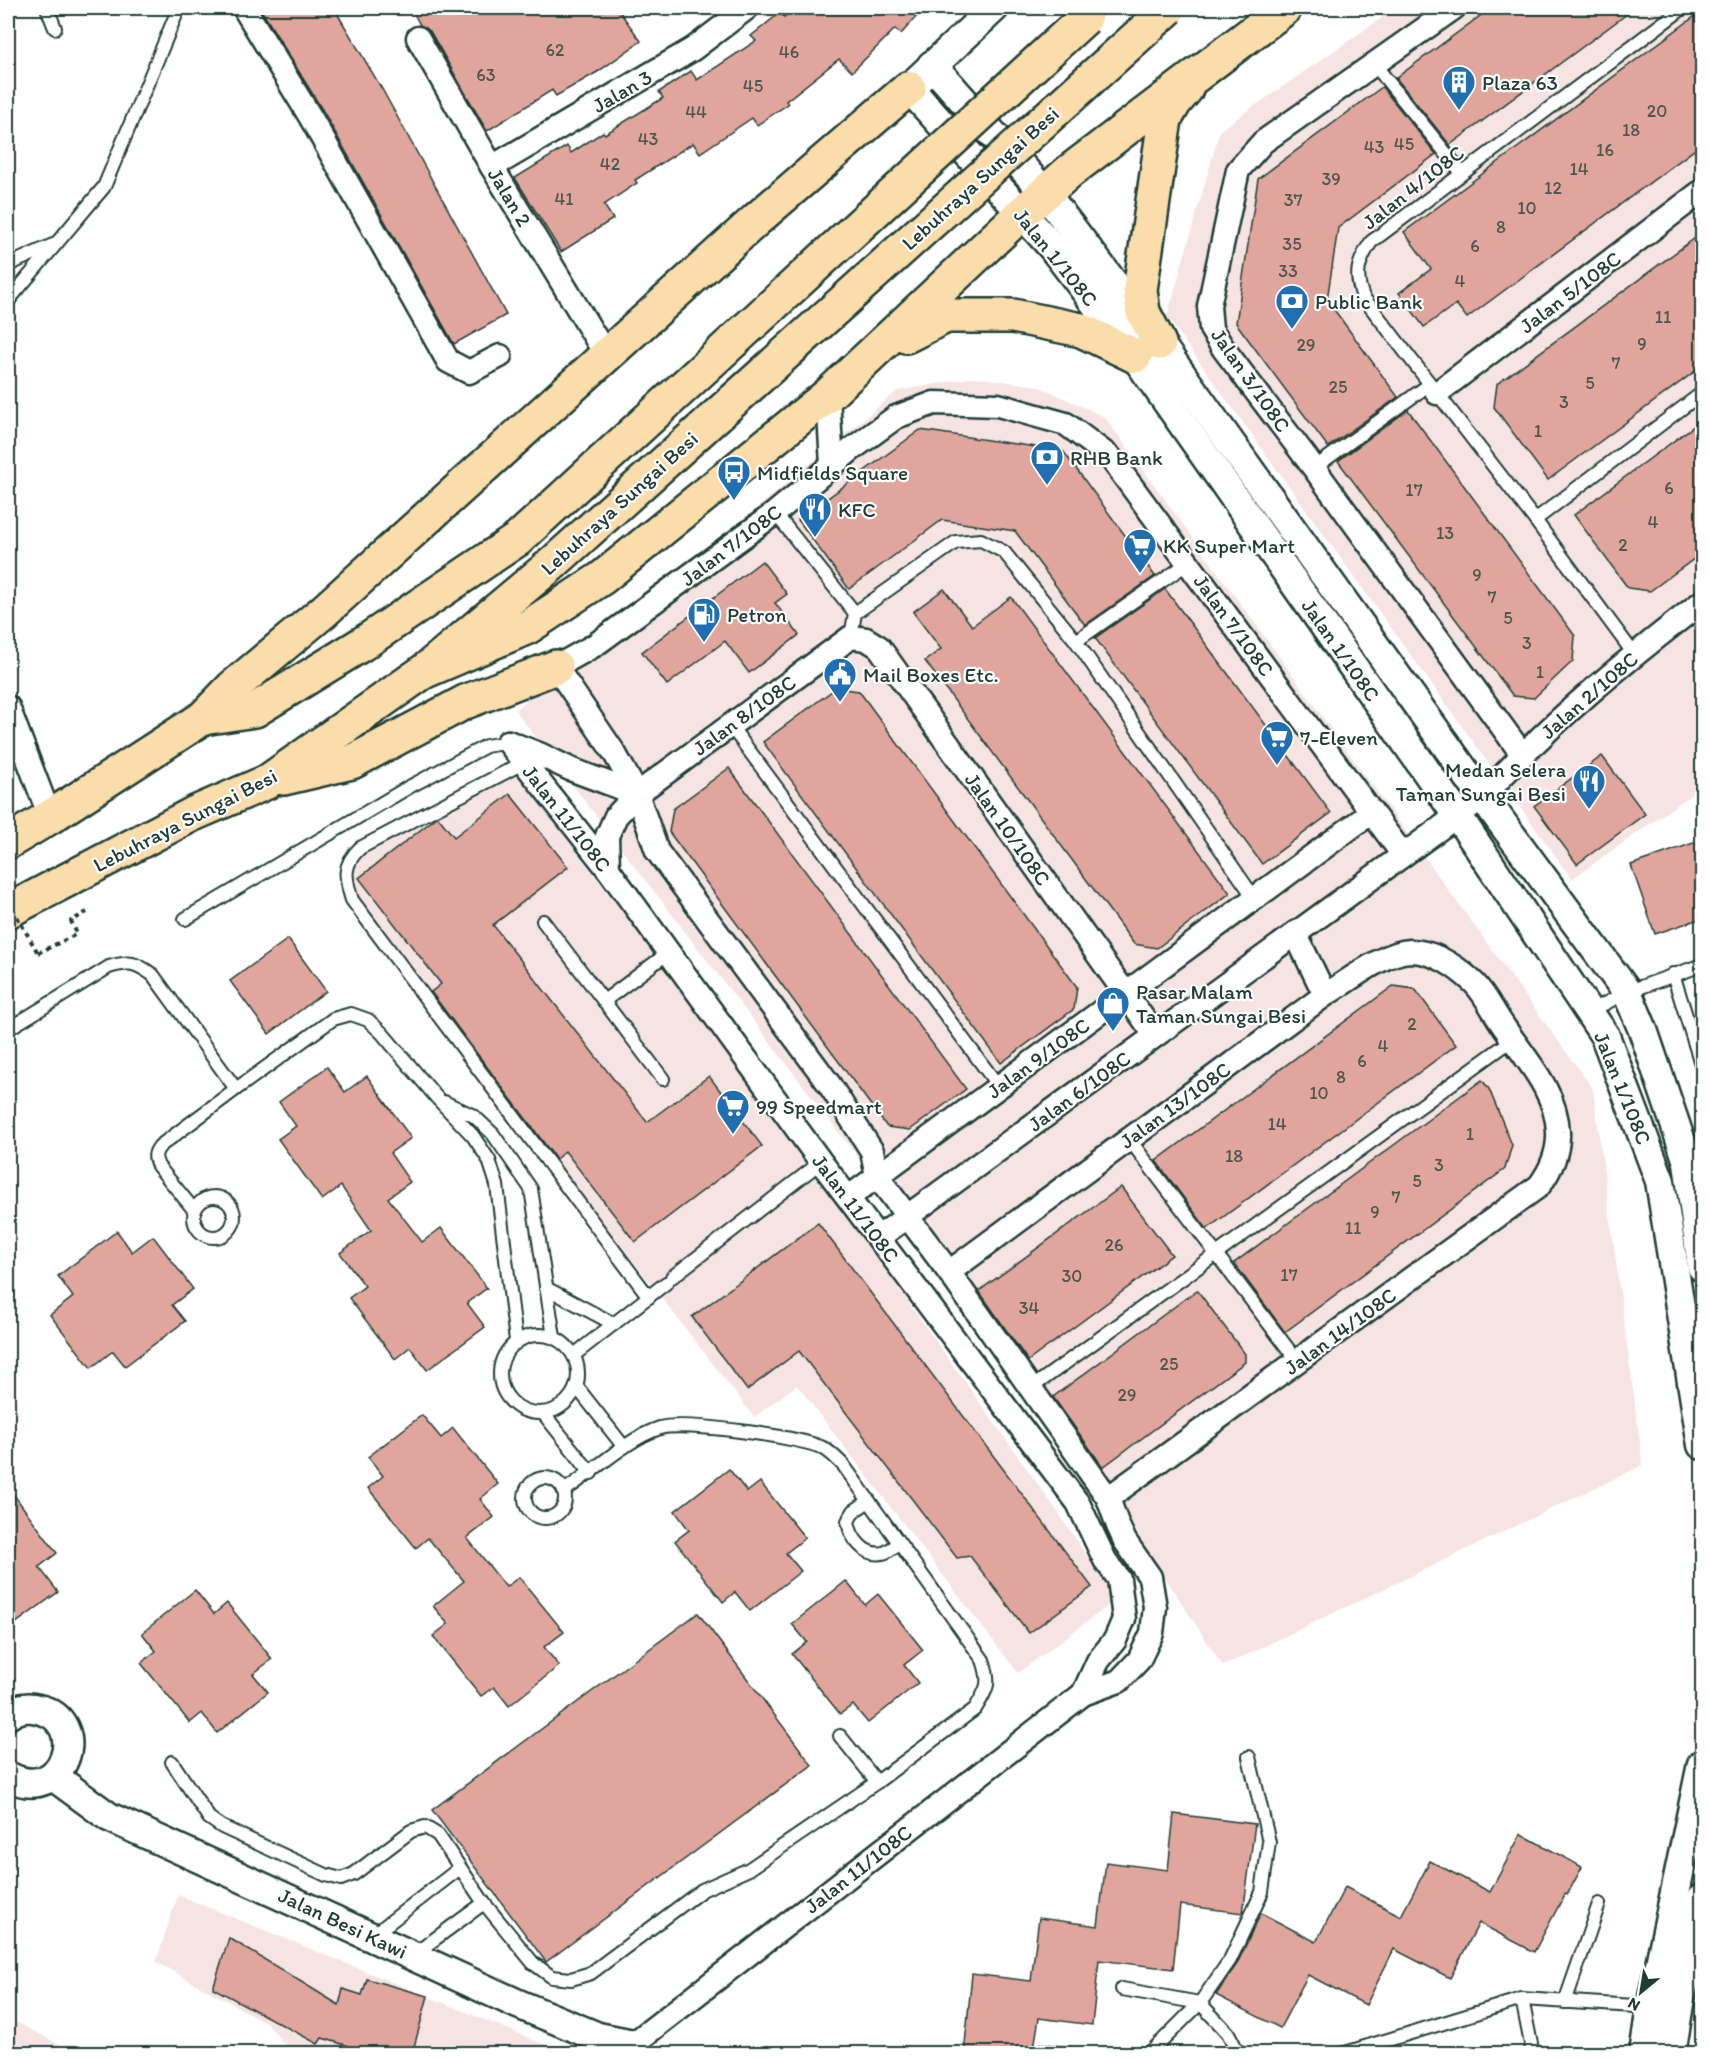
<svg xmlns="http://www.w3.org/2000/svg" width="1710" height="2061" viewBox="0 0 1710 2061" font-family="Itim,sans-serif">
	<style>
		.built { fill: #f6e4e2 }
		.building { fill: #e0a69d; stroke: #1f3d34; stroke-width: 1.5 }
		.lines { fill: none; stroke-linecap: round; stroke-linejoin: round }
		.service-casing { stroke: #1f3d34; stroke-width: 16 }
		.minor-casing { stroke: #1f3d34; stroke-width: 27 }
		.tertiary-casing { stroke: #1f3d34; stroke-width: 33 }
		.motorway-casing { stroke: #1f3d34; stroke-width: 38 }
		.path { stroke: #1f3d34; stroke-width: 4; stroke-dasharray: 4.5 4.5; stroke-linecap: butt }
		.service { stroke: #fff; stroke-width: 12 }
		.minor { stroke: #fff; stroke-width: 22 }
		.tertiary { stroke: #fff; stroke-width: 28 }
		.motorway { stroke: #faddab; stroke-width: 33 }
		.motorway-bridge-casing { stroke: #1f3d34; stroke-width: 38; stroke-linecap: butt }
		.path-bridge { stroke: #1f3d34; stroke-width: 4; stroke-dasharray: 4.5 4.5; stroke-linecap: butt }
		.motorway-bridge { stroke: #faddab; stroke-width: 33 }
		.labels { text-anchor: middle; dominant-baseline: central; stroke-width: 4.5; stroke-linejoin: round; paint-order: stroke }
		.number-label { font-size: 18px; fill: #4f574e }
		.poi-label { font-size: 21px; fill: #1f3d34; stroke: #fff; text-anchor: start }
		.street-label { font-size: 21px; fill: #1f3d34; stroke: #fff }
	</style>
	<rect width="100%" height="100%" fill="#fff"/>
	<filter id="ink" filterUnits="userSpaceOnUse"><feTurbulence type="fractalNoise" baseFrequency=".0167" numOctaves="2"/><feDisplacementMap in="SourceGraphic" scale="12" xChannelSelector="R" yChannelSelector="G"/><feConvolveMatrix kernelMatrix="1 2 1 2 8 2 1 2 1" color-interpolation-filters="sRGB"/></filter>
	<g filter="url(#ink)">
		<g class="built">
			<path d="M1396,8H1702V787L1572,879L1167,317L1220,130Z"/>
			<path d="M974,377L1038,386L1105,417L1593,1089L1643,1465L1223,1666L1156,1564L1107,1482L515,710L897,391Z"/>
			<path d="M517,772L777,1118L1057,1511L1116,1600L1018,1673L797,1385L754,1417L557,1163L360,898L353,878L356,861L368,851Z"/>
			<path d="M178,1895L566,2053H286L287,2048L267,2023L156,1962Z"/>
			<path d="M8,2018L76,2053H8Z"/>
		</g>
		<g class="building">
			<path d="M260,8H334L382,89L506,315L454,344L323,111Z"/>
			<path d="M411,8H617L641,41L599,71L556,96L552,90L487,131L430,31L420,25Z"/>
			<path d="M794,8H924L901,34L895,29L852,72L839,59L786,101L788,104L757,125L752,118L700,153L693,143L635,180L637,183L604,205L613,219L561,252L515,178L567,146L571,153L603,132L605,134L663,98L659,92L691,71L697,80L756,41L751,36L781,12L784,17Z"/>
			<path d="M1491,8H1635L1450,145L1396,78Z"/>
			<path d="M1702,11V144L1467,318L1456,304L1424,327L1399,293L1431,269L1404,232Z"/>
			<path d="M1382,87L1436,154L1338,228L1327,300L1398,397L1328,447L1236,323L1258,179Z"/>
			<path d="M1702,233V366L1548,480L1494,407L1497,384Z"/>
			<path d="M1408,410L1575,636L1573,661L1534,698L1513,696L1338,461Z"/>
			<path d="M1702,420V553L1650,591L1628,588L1574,515Z"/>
			<path d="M920,430L1063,451L1155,576L1085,625L1015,531L942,520L849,589L798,520Z"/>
			<path d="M762,561L787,594L775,603L799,635L749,673L725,641L667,685L642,652Z"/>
			<path d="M944,589L972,626L1011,597L1230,893L1157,948L1134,944L925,661L941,649L913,612Z"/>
			<path d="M1165,589L1331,813L1262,864L1095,638Z"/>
			<path d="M836,688L859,691L1077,987L1074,1009L1001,1063L763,742Z"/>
			<path d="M1602,756L1645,814L1577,864L1534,806Z"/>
			<path d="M729,768L966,1089L910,1130L887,1127L669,832L673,809Z"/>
			<path d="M510,794L568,867L493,925L647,1122L709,1076L762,1146L635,1242L565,1151L556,1159L431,992L441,984L359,878L437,817H438L454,837Z"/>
			<path d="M1702,840V918L1655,934L1631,865Z"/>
			<path d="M288,939L326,991L269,1034L230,981Z"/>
			<path d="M1393,986L1415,989L1456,1045L1207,1229L1156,1161Z"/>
			<path d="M327,1067L345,1092L367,1076L411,1138L390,1153L410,1182L388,1198L422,1242L441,1228L487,1288L467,1303L485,1327L427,1370L410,1347L395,1359L349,1298L365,1286L340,1253L371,1230L341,1186L322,1200L278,1139L296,1126L279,1102Z"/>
			<path d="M1482,1080L1489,1089L1512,1145L1505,1169L1285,1332L1234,1263Z"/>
			<path d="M1121,1187L1172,1255L1028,1361L979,1291Z"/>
			<path d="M818,1223L1092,1587L1029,1633L970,1556L957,1558L799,1351L747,1390L692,1317Z"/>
			<path d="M117,1231L132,1252L153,1236L193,1289L172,1305L185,1321L125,1366L113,1351L91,1368L50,1315L73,1297L58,1276Z"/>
			<path d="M1197,1290L1245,1354V1362L1103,1467L1053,1397Z"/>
			<path d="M422,1415L441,1438L453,1428L498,1484L480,1499L494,1517L467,1538L506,1587L519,1577L564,1632L544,1647L559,1666L509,1706L494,1687L481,1696L433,1636L448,1624L433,1606L464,1581L428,1538L416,1548L368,1488L383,1476L368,1457Z"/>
			<path d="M729,1469L747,1492L760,1482L805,1538L786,1553L801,1571L750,1611L735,1592L723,1602L675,1541L689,1530L675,1511Z"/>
			<path d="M8,1487L57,1553L39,1567L58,1592L8,1629Z"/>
			<path d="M846,1581L865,1605L878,1594L923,1650L904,1665L918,1683L868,1723L853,1705L840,1714L792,1654L807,1642L792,1624Z"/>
			<path d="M195,1590L214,1614L227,1603L272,1659L253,1674L268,1692L217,1733L202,1713L190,1723L141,1663L156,1651L142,1633Z"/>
			<path d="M698,1613L812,1765L546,1962L432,1810Z"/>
			<path d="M1174,1814L1255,1824L1243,1913L1180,1905L1173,1969L1099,1960L1092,2025L1039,2018L1033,2054H964L972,1974L1031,1981L1039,1918L1098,1926L1106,1862L1168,1870Z"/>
			<path d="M1521,1834L1582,1867L1567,1895L1565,1894L1534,1952L1479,1923L1450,1978L1394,1949L1366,2005L1308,1975L1280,2028L1216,1995L1237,1964L1261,1913L1316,1942L1345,1887L1401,1916L1430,1861L1490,1892Z"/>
			<path d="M229,1938L339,2005L343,1989L362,1995L367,1979L428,1996L412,2054H376L322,2038L318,2044L213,1988Z"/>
		</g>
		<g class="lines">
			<defs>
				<g id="service">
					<path d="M47,8L55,28"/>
					<path d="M1374,64L1462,173"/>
					<path d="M8,265L53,245"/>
					<path d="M8,301L104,187L178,10L177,8"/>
					<path d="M1314,468L1430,384"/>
					<path d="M775,513L855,613"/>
					<path d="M1535,520L1702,393"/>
					<path d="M851,637L855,613L956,542L981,540L1004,552L1076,641L1255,899"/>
					<path d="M1076,641L1188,563"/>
					<path d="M1634,654L1535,520L1363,297C1354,274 1358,262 1371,242L1683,8"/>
					<path d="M730,725L999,1087"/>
					<path d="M8,759L24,750"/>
					<path d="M523,763L360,848C342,865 345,878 352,900L649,1297"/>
					<path d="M185,919L409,787L486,746L508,742"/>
					<path d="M543,921L663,1079"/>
					<path d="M1673,974L1702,1067"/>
					<path d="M604,1001L668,953"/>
					<path d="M1589,1012L1627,992L1702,965"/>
					<path d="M8,1029L109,967C130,961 135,962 153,975L236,1089L333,1019L351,1014L368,1020L382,1033L437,1098L473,1136L489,1160L497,1185L516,1341"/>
					<path d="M444,1102L474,1116L493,1134L531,1189L554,1337"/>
					<path d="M1129,1139L1298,1362"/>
					<circle cx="214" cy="1217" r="20"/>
					<path d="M194,1210L158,1166C154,1157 154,1153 160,1146L236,1089"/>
					<path d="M672,1277L821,1162"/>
					<path d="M546,1288L614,1324"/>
					<circle cx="539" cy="1374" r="39"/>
					<path d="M574,1355L666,1283"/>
					<path d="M576,1386L624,1447"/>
					<path d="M1031,1388L1512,1040"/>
					<path d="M543,1413L591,1473"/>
					<circle cx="545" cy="1498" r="20"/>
					<path d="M869,1501L854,1511L848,1521C850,1537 864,1557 883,1553C888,1552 895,1546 899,1543"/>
					<path d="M840,1736L877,1782"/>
					<path d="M172,1762L209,1818L222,1827L326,1875L341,1879L354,1874L411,1831L425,1827L438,1835L484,1903L533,1963L552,1977L571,1979L591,1973L702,1890L749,1869L877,1782L975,1709C988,1688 991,1683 983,1660L844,1466C838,1460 831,1452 823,1448C801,1437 683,1421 660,1428C630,1437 591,1473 564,1491"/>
					<path d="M372,1936L460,1868"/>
					<path d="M413,1955L484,1903"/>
					<path d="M1122,1989L1200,2003"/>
					<path d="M1522,1999L1533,2054"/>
					<path d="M1565,2002L1599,1904"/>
					<path d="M1041,2051L1067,2054"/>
					<path d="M1149,2054L1200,2003"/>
					<path d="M1239,2054L1228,2033L1200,2003L1230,1960L1262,1892L1269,1842L1249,1757"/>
					<path d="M1342,2054L1522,1999L1651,2007"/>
				</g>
				<g id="minor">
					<path d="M244,8L311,118L448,361L469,372L500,356"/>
					<path d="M1454,8L1263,142L1238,170L1209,306L1211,329L1223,348L1314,468L1522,754"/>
					<path d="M418,38L492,167L606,355"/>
					<path d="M492,167L693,49L747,8"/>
					<path d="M1437,393L1702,191"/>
					<path d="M828,395L832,466"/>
					<path d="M8,707L50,817"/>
					<path d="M508,742L608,869L821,1162L1078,1503L1105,1560L1119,1579L1124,1619L1115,1640L1098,1661L1083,1694"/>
					<path d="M508,742L539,754L570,769L637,794"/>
					<path d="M608,869L607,836L616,816L637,794L851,637L866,639L879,647L1155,1035"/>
					<path d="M1295,933L1325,995"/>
					<path d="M849,1197L1372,812"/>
					<path d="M879,1237L1483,797C1549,723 1624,662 1702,602"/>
					<path d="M949,1272L1325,995C1347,982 1384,952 1410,951C1434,951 1457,967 1474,983C1485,994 1493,1011 1502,1024C1523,1056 1557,1091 1558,1132C1559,1153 1551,1170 1539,1186L1108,1498"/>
					<path d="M633,2044L1083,1694L1119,1681L1139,1660L1152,1633L1155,1607L1150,1577L1125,1541L1118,1526L1108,1498L949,1272L877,1176L872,1151L829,1084L657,851L637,794L615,754L556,667L595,645L775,513L852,449L896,417L934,403L998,405L1066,424L1110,457L1403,855"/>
				</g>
				<g id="tertiary">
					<path d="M994,8L909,88L1053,248L1135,356L1457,815L1605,1036L1660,1181L1702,1445"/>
					<path d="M932,65L1045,193L1159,343L1483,797L1627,992L1643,1030L1688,1162L1702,1267"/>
					<path d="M8,1715C17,1708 27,1706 38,1709C92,1720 65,1807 8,1776"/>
					<path d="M53,1776L109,1817L518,2004L598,2037L633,2044L639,2054"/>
					<path d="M1644,2054L1651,2007L1702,1764"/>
					<path d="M1671,2054L1679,2004L1702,1898"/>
				</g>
				<g id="motorway">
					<path d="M906,336L946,316H1013L1081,330L1135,356"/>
					<path d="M1159,343L1143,312L1140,290L1165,119L1175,102L1186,89"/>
					<path d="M423,672L528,627L602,578L828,395L1022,213L1070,171L1285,8"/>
					<path d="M203,718L233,687L323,612L757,219L909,88"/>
					<path d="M284,778L352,762L465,702L556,667"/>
					<path d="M8,842L50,817L203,718L255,710L362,644L518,539"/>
					<path d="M8,911L193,814L267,782L423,672L552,564"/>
				</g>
			</defs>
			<use href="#service" class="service-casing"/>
			<use href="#minor" class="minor-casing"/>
			<use href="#tertiary" class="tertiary-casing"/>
			<use href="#motorway" class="motorway-casing"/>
			<path class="path" d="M38,953L77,934L71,921L87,912"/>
			<use href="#service" class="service"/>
			<use href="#minor" class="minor"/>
			<use href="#tertiary" class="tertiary"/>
			<use href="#motorway" class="motorway"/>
			<defs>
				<g id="motorway-bridge">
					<path d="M518,539L1085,18"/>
					<path d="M552,564L1169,8"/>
				</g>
			</defs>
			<use href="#motorway-bridge" class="motorway-bridge-casing"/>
			<path class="path-bridge" d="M8,901L38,953"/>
			<use href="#motorway-bridge" class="motorway-bridge"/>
		</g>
	</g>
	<defs>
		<symbol id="building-pin" viewBox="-11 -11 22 30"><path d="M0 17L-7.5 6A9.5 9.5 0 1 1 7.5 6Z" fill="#1f6fb2" stroke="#fff"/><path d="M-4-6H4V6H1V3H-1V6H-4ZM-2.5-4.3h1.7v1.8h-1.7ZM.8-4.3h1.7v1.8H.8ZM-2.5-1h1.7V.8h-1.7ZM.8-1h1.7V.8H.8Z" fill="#fff"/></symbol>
		<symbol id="bank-pin" viewBox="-11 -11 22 30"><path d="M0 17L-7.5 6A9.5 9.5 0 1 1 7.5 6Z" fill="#1f6fb2" stroke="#fff"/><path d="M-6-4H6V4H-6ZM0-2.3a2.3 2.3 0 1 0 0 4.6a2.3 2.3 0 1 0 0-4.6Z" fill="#fff"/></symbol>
		<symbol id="bus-pin" viewBox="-11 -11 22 30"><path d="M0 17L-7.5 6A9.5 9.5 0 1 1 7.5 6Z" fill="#1f6fb2" stroke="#fff"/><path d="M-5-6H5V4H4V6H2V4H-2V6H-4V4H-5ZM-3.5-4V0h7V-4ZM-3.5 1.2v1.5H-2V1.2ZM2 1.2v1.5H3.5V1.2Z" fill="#fff"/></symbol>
		<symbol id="restaurant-pin" viewBox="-11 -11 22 30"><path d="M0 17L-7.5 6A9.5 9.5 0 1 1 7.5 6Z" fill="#1f6fb2" stroke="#fff"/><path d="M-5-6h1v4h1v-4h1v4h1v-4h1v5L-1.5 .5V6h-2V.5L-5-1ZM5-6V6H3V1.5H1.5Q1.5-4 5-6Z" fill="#fff"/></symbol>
		<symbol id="supermarket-pin" viewBox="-11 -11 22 30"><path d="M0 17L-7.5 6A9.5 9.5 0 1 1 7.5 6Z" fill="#1f6fb2" stroke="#fff"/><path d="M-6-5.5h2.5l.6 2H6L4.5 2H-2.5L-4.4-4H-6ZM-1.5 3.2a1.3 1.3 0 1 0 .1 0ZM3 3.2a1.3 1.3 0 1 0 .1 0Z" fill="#fff"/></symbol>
		<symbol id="fuel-pin" viewBox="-11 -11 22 30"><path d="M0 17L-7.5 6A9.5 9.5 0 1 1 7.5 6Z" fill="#1f6fb2" stroke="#fff"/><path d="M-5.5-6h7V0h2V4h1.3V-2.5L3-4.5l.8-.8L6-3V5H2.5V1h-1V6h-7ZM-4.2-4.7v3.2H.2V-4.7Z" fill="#fff"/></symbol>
		<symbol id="civic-pin" viewBox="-11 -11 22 30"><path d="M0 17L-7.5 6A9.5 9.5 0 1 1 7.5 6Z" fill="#1f6fb2" stroke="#fff"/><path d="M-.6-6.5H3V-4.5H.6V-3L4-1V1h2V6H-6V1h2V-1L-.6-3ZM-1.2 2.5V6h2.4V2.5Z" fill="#fff"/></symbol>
		<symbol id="shop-pin" viewBox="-11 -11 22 30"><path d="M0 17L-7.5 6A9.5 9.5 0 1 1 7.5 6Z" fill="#1f6fb2" stroke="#fff"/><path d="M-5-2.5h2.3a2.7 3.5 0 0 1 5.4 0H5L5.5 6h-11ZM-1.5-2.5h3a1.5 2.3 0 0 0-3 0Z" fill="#fff"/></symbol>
	</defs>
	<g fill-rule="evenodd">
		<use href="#building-pin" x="1440" y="63" width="38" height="52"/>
		<use href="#bank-pin" x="1273" y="282" width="38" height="52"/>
		<use href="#bank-pin" x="1028" y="438" width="38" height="52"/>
		<use href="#bus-pin" x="715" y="453" width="38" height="52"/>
		<use href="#restaurant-pin" x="796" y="490" width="38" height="52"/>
		<use href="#supermarket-pin" x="1121" y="526" width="38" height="52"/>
		<use href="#fuel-pin" x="685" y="595" width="38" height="52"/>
		<use href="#civic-pin" x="821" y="655" width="38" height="52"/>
		<use href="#supermarket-pin" x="1258" y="718" width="38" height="52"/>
		<use href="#restaurant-pin" x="1570" y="762" width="38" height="52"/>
		<use href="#shop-pin" x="1094" y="984" width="38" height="52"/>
		<use href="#supermarket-pin" x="714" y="1087" width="38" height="52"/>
	</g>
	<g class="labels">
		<g class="number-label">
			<text x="555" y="50">62</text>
			<text x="789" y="52">46</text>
			<text x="486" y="75">63</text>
			<text x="753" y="86">45</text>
			<text x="1657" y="111">20</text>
			<text x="696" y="112">44</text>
			<text x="1631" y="130">18</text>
			<text x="648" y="139">43</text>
			<text x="1404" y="144">45</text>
			<text x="1374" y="147">43</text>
			<text x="1605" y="150">16</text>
			<text x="610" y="164">42</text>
			<text x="1579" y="169">14</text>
			<text x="1331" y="179">39</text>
			<text x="1553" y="188">12</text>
			<text x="564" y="199">41</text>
			<text x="1293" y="200">37</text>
			<text x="1527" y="208">10</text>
			<text x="1501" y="227">8</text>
			<text x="1292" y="244">35</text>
			<text x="1475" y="246">6</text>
			<text x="1288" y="271">33</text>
			<text x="1460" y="281">4</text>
			<text x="1663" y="317">11</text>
			<text x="1642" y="344">9</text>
			<text x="1306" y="345">29</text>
			<text x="1616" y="363">7</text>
			<text x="1590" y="383">5</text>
			<text x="1338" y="387">25</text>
			<text x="1564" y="402">3</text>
			<text x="1538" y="431">1</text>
			<text x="1669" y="488">6</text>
			<text x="1414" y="490">17</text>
			<text x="1653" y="522">4</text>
			<text x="1445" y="533">13</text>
			<text x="1623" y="545">2</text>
			<text x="1477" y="575">9</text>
			<text x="1492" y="597">7</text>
			<text x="1508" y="618">5</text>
			<text x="1527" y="643">3</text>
			<text x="1540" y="672">1</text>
			<text x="1412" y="1024">2</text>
			<text x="1383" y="1046">4</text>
			<text x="1362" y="1061">6</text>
			<text x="1341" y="1077">8</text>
			<text x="1319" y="1093">10</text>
			<text x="1277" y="1124">14</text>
			<text x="1470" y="1134">1</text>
			<text x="1234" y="1156">18</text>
			<text x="1439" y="1165">3</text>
			<text x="1417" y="1181">5</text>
			<text x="1396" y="1197">7</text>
			<text x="1375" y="1212">9</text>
			<text x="1353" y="1228">11</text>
			<text x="1114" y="1245">26</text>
			<text x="1289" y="1275">17</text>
			<text x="1072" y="1276">30</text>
			<text x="1029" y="1308">34</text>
			<text x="1169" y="1364">25</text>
			<text x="1127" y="1395">29</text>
		</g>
		<g class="poi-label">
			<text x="1482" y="82">Plaza 63</text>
			<text x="1315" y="301">Public Bank</text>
			<text x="1070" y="457">RHB Bank</text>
			<text x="757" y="472">Midfields Square</text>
			<text x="838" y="509">KFC</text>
			<text x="1163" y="545">KK Super Mart</text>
			<text x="727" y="614">Petron</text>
			<text x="863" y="674">Mail Boxes Etc.</text>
			<text x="1300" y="737">7-Eleven</text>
			<text x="1566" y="769" text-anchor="end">Medan Selera<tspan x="1566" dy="24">Taman Sungai Besi</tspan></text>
			<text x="1136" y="991">Pasar Malam<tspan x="1136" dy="24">Taman Sungai Besi</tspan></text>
			<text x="756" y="1106">99 Speedmart</text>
		</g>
		<g class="street-label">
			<text transform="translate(622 91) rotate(-30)">Jalan 3</text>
			<text transform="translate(980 178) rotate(-42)">Lebuhraya Sungai Besi</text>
			<text transform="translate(1413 187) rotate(-38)">Jalan 4/108C</text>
			<text transform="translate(510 197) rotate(59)">Jalan 2</text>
			<text transform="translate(1056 257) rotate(51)">Jalan 1/108C</text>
			<text transform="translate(1570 292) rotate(-37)">Jalan 5/108C</text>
			<text transform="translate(1251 380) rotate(55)">Jalan 3/108C</text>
			<text transform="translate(619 503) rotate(-42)">Lebuhraya Sungai Besi</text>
			<text transform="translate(731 545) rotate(-37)">Jalan 7/108C</text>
			<text transform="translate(1234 625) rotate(54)">Jalan 7/108C</text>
			<text transform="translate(1341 650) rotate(55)">Jalan 1/108C</text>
			<text transform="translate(1589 695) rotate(-41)">Jalan 2/108C</text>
			<text transform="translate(744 715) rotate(-36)">Jalan 8/108C</text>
			<text transform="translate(567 818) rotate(52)">Jalan 11/108C</text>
			<text transform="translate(185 820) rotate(-27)">Lebuhraya Sungai Besi</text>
			<text transform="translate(1008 829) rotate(55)">Jalan 10/108C</text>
			<text transform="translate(1038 1058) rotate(-36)">Jalan 9/108C</text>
			<text transform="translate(1623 1088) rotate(68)">Jalan 1/108C</text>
			<text transform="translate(1079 1091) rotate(-36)">Jalan 6/108C</text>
			<text transform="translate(1175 1105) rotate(-36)">Jalan 13/108C</text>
			<text transform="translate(856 1208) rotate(53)">Jalan 11/108C</text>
			<text transform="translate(1340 1331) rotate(-36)">Jalan 14/108C</text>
			<text transform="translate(858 1869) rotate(-38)">Jalan 11/108C</text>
			<text transform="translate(343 1923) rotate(25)">Jalan Besi Kawi</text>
		</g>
	</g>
	<rect width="1710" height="2061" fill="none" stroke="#fff" stroke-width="30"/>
	<rect x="15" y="15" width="1680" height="2031" fill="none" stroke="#1f3d34" stroke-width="2" filter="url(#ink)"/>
	<g transform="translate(1641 1992) rotate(210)" stroke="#ffffff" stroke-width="4.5" paint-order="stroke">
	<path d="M0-4.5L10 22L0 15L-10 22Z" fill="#1f3d34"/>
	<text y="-9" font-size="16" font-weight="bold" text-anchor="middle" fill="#1f3d34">N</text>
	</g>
</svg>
